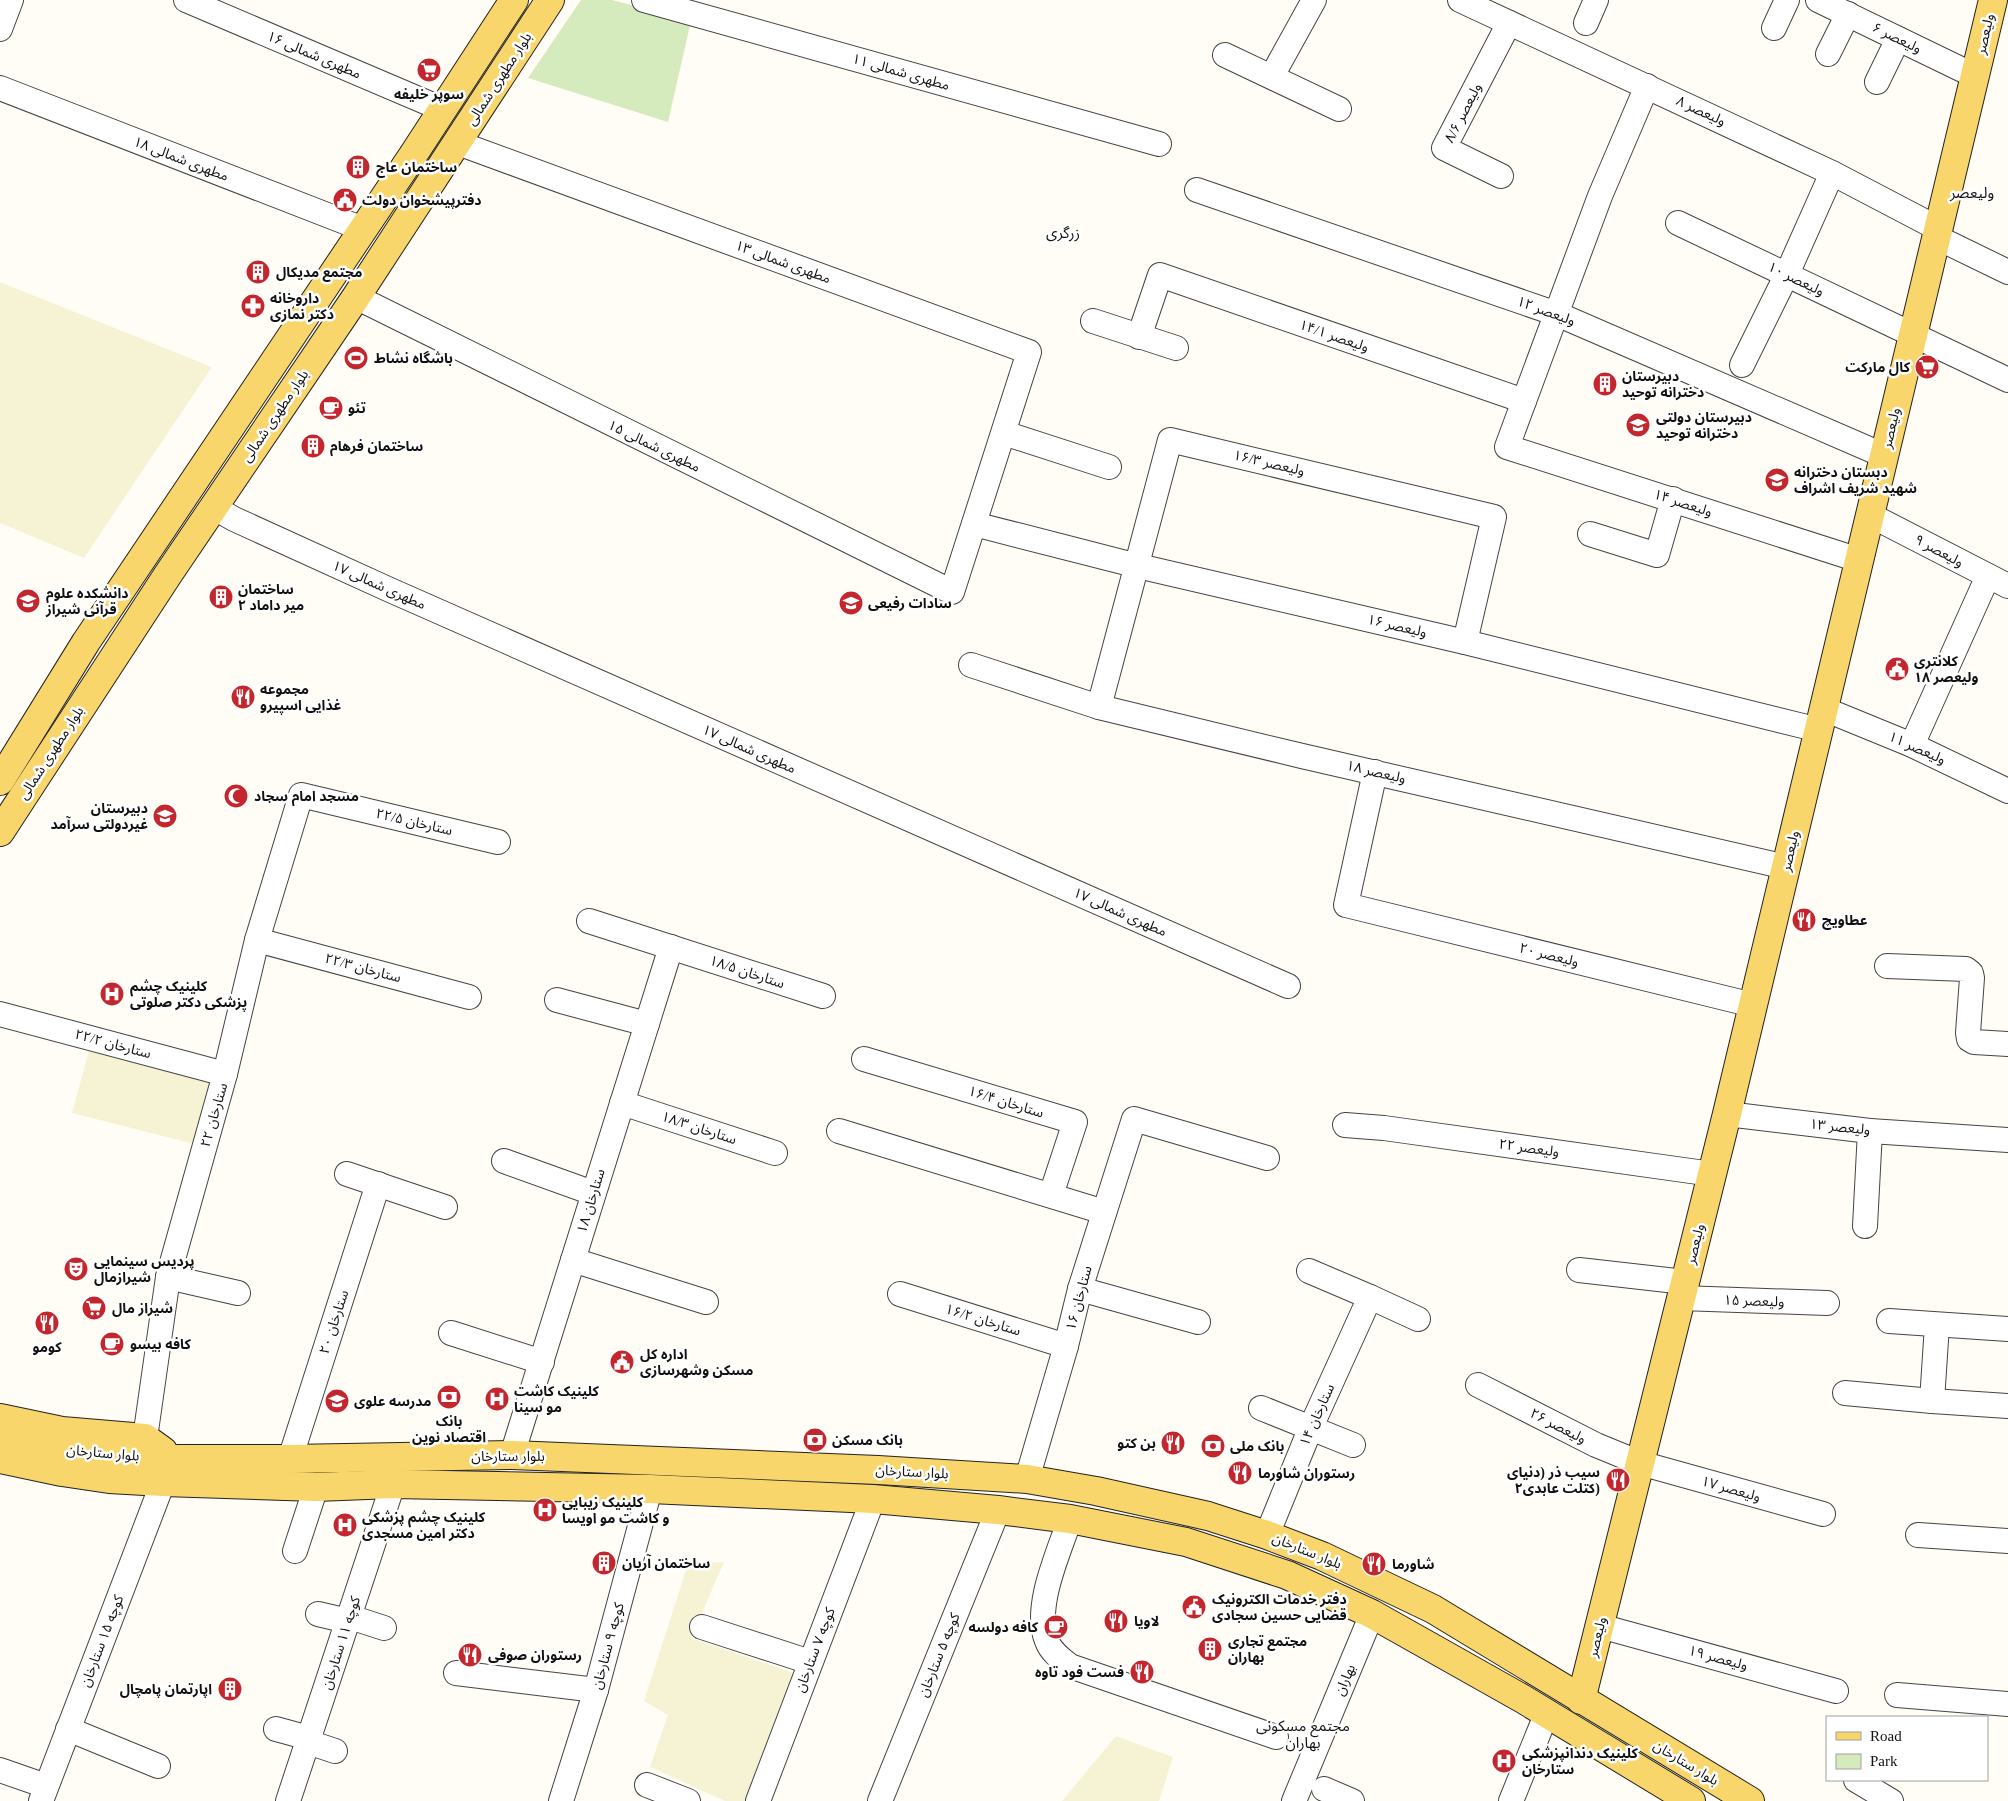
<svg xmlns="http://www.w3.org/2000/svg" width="2008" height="1801" viewBox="0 0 2008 1801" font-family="'Times New Roman','Noto Sans Arabic',serif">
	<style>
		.farmland { fill: #f6f3d4 }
		.green { fill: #d5ebbd }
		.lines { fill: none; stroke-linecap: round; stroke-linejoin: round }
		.minor-casing { stroke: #444; stroke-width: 26 }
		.major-casing { stroke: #222; stroke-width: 30 }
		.minor { stroke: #fff; stroke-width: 24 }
		.major { stroke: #f9d66b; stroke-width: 28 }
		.labels { text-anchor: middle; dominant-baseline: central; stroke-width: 5; stroke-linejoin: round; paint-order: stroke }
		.street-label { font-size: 14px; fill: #111; stroke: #fff }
		.poi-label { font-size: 14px; font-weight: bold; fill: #111; stroke: #fff; text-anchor: start }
		.neighbourhood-label { font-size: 15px; fill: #111; stroke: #fff }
	</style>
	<rect width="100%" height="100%" fill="#fffdf5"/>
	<g class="farmland">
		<path d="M0,282L212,367L84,558L0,523Z"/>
		<path d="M90,1047L207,1078L212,1085L194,1144L72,1113Z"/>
		<path d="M724,1562L691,1638L797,1674L751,1801H725L650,1767L668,1715L644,1701L688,1564Z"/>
		<path d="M1116,1736L1173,1757L1159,1801H1062Z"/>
	</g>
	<path class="green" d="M581,0H612L691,21L668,122L528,78Z"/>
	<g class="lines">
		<defs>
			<g id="minor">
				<path d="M186,0L442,109"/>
				<path d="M644,0L1159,144"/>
				<path d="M1460,0L1832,173L1939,229"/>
				<path d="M1818,0L1975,76"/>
				<path d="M1586,23L1596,0"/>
				<path d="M1774,28L1787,0"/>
				<path d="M0,29L11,0"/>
				<path d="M1828,54L1848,14"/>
				<path d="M1225,55L1339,109"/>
				<path d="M1272,76L1314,0"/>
				<path d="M1877,82L1898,39"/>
				<path d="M0,88L363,229"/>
				<path d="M1501,176L1444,148L1509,23"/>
				<path d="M1197,190L1557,314L1885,456"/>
				<path d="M1678,223L2008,380"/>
				<path d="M1936,237L2008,272"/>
				<path d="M356,297L952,592L1029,352L458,143"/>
				<path d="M1093,321L1176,348"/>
				<path d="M1139,337L1160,275L1524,401L1507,447L1859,560"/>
				<path d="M1742,365L1787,274L1832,173"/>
				<path d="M1524,401L1600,196L1647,86"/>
				<path d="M1004,433L1109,467"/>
				<path d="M213,507L234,519L390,590L1288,986"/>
				<path d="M1870,515L2008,586"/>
				<path d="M974,524L1138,566L1465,642L1819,730"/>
				<path d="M1590,534L1657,555L1673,499"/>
				<path d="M971,665L1099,707L1302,756L1786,867"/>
				<path d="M1099,707L1170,440L1494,517L1465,642"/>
				<path d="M1824,709L1912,745L2008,791"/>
				<path d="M1912,745L1988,576"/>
				<path d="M1375,772L1346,905L1753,1005"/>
				<path d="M589,921L823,996"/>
				<path d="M257,940L469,997"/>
				<path d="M1887,966L1966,969L1971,973L1972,978L1968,1033L1969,1039L1974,1042L2008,1044"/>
				<path d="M557,1000L647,1024"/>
				<path d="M0,1014L225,1074"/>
				<path d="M864,1059L1075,1122L1051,1195"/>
				<path d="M622,1103L775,1153"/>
				<path d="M1727,1114L1870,1131L2008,1140"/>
				<path d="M1345,1125L1384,1128L1712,1174"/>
				<path d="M839,1131L1104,1212"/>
				<path d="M504,1161L593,1193"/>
				<path d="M347,1174L445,1207"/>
				<path d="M1865,1226L1870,1131"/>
				<path d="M573,1260L706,1302"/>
				<path d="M1579,1270L1685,1282"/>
				<path d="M1309,1271L1370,1297L1418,1319"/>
				<path d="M168,1277L238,1293"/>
				<path d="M1080,1289L1198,1322"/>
				<path d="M900,1294L1066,1346"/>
				<path d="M1681,1298L1827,1303"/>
				<path d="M1889,1321L2008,1329"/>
				<path d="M451,1333L542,1362"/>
				<path d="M1478,1385L1596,1445L1640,1463L1823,1514"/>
				<path d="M1845,1393L1932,1401L2008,1406"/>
				<path d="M1932,1401L1937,1325"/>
				<path d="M1261,1408L1353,1445"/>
				<path d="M145,1438L168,1277L225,1074L257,940L301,795L498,842"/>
				<path d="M512,1455L671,947"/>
				<path d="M290,1459L378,1184"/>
				<path d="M1027,1479L1066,1346L1080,1289L1134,1119L1267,1158"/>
				<path d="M1070,1519C1059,1552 1033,1607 1047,1641C1051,1652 1061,1659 1070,1666L1276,1737"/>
				<path d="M1267,1535L1311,1427L1370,1297"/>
				<path d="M1918,1535L2008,1541"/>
				<path d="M295,1551L316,1487"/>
				<path d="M318,1614L348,1621"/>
				<path d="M350,1617L384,1628"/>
				<path d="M1600,1626L1836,1691"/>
				<path d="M702,1627L810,1662"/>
				<path d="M456,1673L596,1690"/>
				<path d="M1897,1695L2008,1704"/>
				<path d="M68,1729L158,1766"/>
				<path d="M276,1729L309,1738"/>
				<path d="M308,1742L335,1751"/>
				<path d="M0,1770L46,1786"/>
				<path d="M1856,1780L1891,1801"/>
				<path d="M647,1785L688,1801"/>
				<path d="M1324,1789L1352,1801"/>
				<path d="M41,1801L163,1482"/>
				<path d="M288,1801L393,1484"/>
				<path d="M561,1801L596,1690L650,1489"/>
				<path d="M758,1801L873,1499"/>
				<path d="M880,1801L998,1510"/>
				<path d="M1294,1801L1372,1614"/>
				<path d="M1511,1801L1546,1715"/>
			</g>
			<g id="major">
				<path d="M0,781L86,642L413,155L514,0"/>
				<path d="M0,832L167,576L356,297L550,0"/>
				<path d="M0,1418L62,1431L145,1438L163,1451"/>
				<path d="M0,1438L36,1446L88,1454L175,1459H290L512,1455L878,1470L1027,1479L1096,1491L1208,1516L1267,1535L1322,1556L1433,1609L1750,1801"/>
				<path d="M0,1459L62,1472L109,1479L163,1482L316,1487L393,1484L650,1489L873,1499L998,1510L1070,1519L1186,1542L1287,1575L1372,1614L1523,1699L1691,1801"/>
				<path d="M1581,1700L1727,1114L1993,0"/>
			</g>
		</defs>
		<use href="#minor" class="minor-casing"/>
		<use href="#major" class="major-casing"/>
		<use href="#minor" class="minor"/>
		<use href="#major" class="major"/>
	</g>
	<defs>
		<symbol id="supermarket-disc" viewBox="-11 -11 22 22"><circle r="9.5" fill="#c4262e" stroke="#fff"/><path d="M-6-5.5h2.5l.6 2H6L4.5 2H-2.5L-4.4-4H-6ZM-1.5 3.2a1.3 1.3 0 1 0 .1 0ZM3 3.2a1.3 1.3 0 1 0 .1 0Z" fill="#fff"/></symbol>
		<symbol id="building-disc" viewBox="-11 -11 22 22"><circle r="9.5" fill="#c4262e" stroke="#fff"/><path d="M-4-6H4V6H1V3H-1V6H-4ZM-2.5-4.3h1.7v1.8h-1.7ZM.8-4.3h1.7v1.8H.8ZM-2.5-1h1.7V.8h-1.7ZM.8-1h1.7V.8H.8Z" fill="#fff"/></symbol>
		<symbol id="civic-disc" viewBox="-11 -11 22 22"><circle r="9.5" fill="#c4262e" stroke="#fff"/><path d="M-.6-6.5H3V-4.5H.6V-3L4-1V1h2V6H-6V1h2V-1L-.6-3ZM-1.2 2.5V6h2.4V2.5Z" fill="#fff"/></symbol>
		<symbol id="pharmacy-disc" viewBox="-11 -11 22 22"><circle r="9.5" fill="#c4262e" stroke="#fff"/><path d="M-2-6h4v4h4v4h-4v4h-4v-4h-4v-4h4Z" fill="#fff"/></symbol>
		<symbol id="stadium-disc" viewBox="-11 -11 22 22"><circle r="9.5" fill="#c4262e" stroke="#fff"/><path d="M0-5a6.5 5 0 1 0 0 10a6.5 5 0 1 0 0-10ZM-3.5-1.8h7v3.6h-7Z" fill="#fff"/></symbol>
		<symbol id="cafe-disc" viewBox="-11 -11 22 22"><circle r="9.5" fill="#c4262e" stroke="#fff"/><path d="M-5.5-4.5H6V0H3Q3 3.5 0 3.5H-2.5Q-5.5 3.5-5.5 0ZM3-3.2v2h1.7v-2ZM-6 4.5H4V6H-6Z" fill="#fff"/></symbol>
		<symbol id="school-disc" viewBox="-11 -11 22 22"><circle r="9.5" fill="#c4262e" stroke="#fff"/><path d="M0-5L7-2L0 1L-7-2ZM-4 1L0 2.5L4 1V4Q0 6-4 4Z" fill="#fff"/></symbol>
		<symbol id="university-disc" viewBox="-11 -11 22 22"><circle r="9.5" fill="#c4262e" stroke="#fff"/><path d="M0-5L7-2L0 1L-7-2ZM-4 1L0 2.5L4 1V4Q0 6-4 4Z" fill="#fff"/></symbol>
		<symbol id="restaurant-disc" viewBox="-11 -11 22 22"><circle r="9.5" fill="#c4262e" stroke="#fff"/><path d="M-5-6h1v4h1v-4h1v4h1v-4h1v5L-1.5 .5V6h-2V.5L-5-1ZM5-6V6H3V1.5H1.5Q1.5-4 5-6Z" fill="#fff"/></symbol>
		<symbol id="mosque-disc" viewBox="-11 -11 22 22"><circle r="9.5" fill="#c4262e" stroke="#fff"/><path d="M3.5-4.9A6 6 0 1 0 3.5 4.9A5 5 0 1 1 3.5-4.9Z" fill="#fff"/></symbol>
		<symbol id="hospital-disc" viewBox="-11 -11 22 22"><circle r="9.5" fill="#c4262e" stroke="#fff"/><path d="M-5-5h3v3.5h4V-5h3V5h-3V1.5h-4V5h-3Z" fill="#fff"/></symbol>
		<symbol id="theatre-disc" viewBox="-11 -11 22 22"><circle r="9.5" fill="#c4262e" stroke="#fff"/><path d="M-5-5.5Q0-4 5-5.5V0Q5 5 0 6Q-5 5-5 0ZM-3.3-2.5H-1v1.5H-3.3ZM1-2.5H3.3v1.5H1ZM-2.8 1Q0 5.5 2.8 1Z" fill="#fff"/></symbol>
		<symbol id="bank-disc" viewBox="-11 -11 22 22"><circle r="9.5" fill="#c4262e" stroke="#fff"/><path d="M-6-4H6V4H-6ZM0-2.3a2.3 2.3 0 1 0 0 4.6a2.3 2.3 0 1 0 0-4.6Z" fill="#fff"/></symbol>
	</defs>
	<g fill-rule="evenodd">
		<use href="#supermarket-disc" x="415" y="56" width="28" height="28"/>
		<use href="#building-disc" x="344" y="153" width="28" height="28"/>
		<use href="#civic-disc" x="331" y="186" width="28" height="28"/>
		<use href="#building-disc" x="244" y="258" width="28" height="28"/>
		<use href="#pharmacy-disc" x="239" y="292" width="28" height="28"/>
		<use href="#stadium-disc" x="342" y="344" width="28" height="28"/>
		<use href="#supermarket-disc" x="1913" y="353" width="28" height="28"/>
		<use href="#building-disc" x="1591" y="370" width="28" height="28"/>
		<use href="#cafe-disc" x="317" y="394" width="28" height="28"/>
		<use href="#school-disc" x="1624" y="411" width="28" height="28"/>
		<use href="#building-disc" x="299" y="432" width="28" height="28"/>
		<use href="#school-disc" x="1763" y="466" width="28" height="28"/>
		<use href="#building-disc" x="207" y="583" width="28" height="28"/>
		<use href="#university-disc" x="14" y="587" width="28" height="28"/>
		<use href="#school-disc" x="837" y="589" width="28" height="28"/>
		<use href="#civic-disc" x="1883" y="655" width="28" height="28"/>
		<use href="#restaurant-disc" x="229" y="683" width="28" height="28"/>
		<use href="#mosque-disc" x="222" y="782" width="28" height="28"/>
		<use href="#school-disc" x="151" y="802" width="28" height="28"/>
		<use href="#restaurant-disc" x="1790" y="906" width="28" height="28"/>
		<use href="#hospital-disc" x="98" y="980" width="28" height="28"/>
		<use href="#theatre-disc" x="62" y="1255" width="28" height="28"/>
		<use href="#supermarket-disc" x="80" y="1294" width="28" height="28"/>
		<use href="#restaurant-disc" x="33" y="1309" width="28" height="28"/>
		<use href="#cafe-disc" x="98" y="1330" width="28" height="28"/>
		<use href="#civic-disc" x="608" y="1348" width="28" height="28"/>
		<use href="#bank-disc" x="435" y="1383" width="28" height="28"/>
		<use href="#hospital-disc" x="483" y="1385" width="28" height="28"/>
		<use href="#school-disc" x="323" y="1387" width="28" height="28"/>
		<use href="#bank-disc" x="801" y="1426" width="28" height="28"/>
		<use href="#restaurant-disc" x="1159" y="1429" width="28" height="28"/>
		<use href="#bank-disc" x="1199" y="1432" width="28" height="28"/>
		<use href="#restaurant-disc" x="1226" y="1459" width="28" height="28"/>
		<use href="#restaurant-disc" x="1604" y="1466" width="28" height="28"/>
		<use href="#hospital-disc" x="531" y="1496" width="28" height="28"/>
		<use href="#hospital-disc" x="331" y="1511" width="28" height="28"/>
		<use href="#building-disc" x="590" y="1549" width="28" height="28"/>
		<use href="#restaurant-disc" x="1360" y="1550" width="28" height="28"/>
		<use href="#civic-disc" x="1180" y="1593" width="28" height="28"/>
		<use href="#restaurant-disc" x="1102" y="1607" width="28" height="28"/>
		<use href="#cafe-disc" x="1042" y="1613" width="28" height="28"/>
		<use href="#building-disc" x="1196" y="1635" width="28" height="28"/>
		<use href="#restaurant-disc" x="456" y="1641" width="28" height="28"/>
		<use href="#restaurant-disc" x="1128" y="1658" width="28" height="28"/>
		<use href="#building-disc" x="216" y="1675" width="28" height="28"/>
		<use href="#hospital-disc" x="1490" y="1747" width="28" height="28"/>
	</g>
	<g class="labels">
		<g class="street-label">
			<text transform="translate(1985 34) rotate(-77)">ولیعصر</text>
			<text transform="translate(1897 38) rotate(26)">۶ ولیعصر</text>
			<text transform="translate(314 55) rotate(23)">۱۶ مطهری شمالی</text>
			<text transform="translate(901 72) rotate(16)">۱۱ مطهری شمالی</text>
			<text transform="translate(499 79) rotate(-57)">بلوار مطهرى شمالى</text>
			<text transform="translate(1701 111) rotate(25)">۸ ولیعصر</text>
			<text transform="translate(1463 113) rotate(-63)">۸/۶ ولیعصر</text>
			<text transform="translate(181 159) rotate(21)">۱۸ مطهری شمالی</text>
			<text transform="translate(783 262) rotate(20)">۱۳ مطهری شمالی</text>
			<text transform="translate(1796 279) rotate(26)">۱۰ ولیعصر</text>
			<text transform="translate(1546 311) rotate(20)">۱۲ ولیعصر</text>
			<text transform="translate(1334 336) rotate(19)">۱۴/۱ ولیعصر</text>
			<text transform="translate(275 416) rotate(-56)">بلوار مطهرى شمالى</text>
			<text transform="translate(1891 428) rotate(-77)">ولیعصر</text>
			<text transform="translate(654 446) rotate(26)">۱۵ مطهری شمالی</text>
			<text transform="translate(1269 463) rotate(13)">۱۶/۳ ولیعصر</text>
			<text transform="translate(1683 503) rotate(18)">۱۴ ولیعصر</text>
			<text transform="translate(1939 551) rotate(28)">۹ ولیعصر</text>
			<text transform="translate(379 585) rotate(24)">۱۷ مطهری شمالی</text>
			<text transform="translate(1397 626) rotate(13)">۱۶ ولیعصر</text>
			<text transform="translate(1917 748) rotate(24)">۱۱ ولیعصر</text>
			<text transform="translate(749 749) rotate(24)">۱۷ مطهری شمالی</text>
			<text transform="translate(51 753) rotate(-57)">بلوار مطهرى شمالى</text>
			<text transform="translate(1376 772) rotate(13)">۱۸ ولیعصر</text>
			<text transform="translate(414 822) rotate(13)">۲۲/۵ ستارخان</text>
			<text transform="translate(1790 851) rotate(-77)">ولیعصر</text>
			<text transform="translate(1120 912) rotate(24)">۱۷ مطهری شمالی</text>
			<text transform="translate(1549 955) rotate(14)">۲۰ ولیعصر</text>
			<text transform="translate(363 968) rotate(15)">۲۲/۳ ستارخان</text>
			<text transform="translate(747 972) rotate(18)">۱۸/۵ ستارخان</text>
			<text transform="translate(113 1044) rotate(15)">۲۲/۲ ستارخان</text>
			<text transform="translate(1006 1102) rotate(17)">۱۶/۴ ستارخان</text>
			<text transform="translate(214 1115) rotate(-74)">۲۲ ستارخان</text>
			<text transform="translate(1840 1127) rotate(6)">۱۳ ولیعصر</text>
			<text transform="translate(699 1128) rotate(18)">۱۸/۳ ستارخان</text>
			<text transform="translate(1529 1148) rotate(8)">۲۲ ولیعصر</text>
			<text transform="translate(591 1201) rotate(-73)">۱۸ ستارخان</text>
			<text transform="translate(1695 1244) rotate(-76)">ولیعصر</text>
			<text transform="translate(1079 1298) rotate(-75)">۱۶ ستارخان</text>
			<text transform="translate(1754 1301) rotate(2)">۱۵ ولیعصر</text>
			<text transform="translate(983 1320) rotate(17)">۱۶/۲ ستارخان</text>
			<text transform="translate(334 1322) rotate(-72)">۲۰ ستارخان</text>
			<text transform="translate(1317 1415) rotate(-66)">۱۴ ستارخان</text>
			<text transform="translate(1558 1426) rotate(27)">۲۶ ولیعصر</text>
			<text transform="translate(103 1453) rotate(5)">بلوار ستارخان</text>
			<text x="508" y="1456">بلوار ستارخان</text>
			<text transform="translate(912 1472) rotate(3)">بلوار ستارخان</text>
			<text transform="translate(1731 1489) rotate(16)">۱۷ ولیعصر</text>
			<text transform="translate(1307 1551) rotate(22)">بلوار ستارخان</text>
			<text transform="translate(1597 1637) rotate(-76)">ولیعصر</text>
			<text transform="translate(102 1641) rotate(-69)">کوچه ۱۵ ستارخان</text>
			<text transform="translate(341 1643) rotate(-72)">کوچه ۱۱ ستارخان</text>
			<text transform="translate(608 1646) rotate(-75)">کوچه ۹ ستارخان</text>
			<text transform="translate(815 1650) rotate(-69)">کوچه ۷ ستارخان</text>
			<text transform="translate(939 1655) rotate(-68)">کوچه ۵ ستارخان</text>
			<text transform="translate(1718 1658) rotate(15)">۱۹ ولیعصر</text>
			<text transform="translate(1345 1680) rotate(-67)">بهاران</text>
			<text transform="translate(1686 1763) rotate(31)">بلوار ستارخان</text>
		</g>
		<g class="poi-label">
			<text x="429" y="94" text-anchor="middle">سوپر خلیفه</text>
			<text x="376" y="167">ساختمان عاج</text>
			<text x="362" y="200">دفترپیشخوان دولت</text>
			<text x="276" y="272">مجتمع مدیکال</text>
			<text x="270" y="298">داروخانه<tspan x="270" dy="16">دکتر نمازی</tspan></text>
			<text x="374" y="358">باشگاه نشاط</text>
			<text x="1910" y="367" text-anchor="end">کال مارکت</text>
			<text x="1622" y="376">دبیرستان<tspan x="1622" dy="16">دخترانه توحید</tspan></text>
			<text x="348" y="408">تئو</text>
			<text x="1656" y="417">دبیرستان دولتی<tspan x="1656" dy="16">دخترانه توحید</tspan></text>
			<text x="330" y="446">ساختمان فرهام</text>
			<text x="1794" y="472">دبستان دخترانه<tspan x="1794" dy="16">شهید شریف اشراف</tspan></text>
			<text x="238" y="589">ساختمان<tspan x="238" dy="16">میر داماد ۲</tspan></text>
			<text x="46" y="593">دانشکده علوم<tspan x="46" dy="16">قرآنی شیراز</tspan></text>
			<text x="868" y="603">سادات رفیعی</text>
			<text x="1914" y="661">کلانتری<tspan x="1914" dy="16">۱۸ ولیعصر</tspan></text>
			<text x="260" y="689">مجموعه<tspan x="260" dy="16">غذایی اسپیرو</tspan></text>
			<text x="254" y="796">مسجد امام سجاد</text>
			<text x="148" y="808" text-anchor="end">دبیرستان<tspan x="148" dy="16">غیردولتی سرآمد</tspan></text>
			<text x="1822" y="920">عطاویچ</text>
			<text x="130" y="986">کلینیک چشم<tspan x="130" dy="16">پزشکی دکتر صلوتی</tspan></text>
			<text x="94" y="1261">پردیس سینمایی<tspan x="94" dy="16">شیرازمال</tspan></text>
			<text x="112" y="1308">شیراز مال</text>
			<text x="130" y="1344">کافه بیسو</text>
			<text x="47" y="1347" text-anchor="middle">کومو</text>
			<text x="640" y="1354">اداره کل<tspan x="640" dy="16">مسکن وشهرسازی</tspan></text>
			<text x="514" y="1391">کلینیک کاشت<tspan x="514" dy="16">مو سینا</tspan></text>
			<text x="354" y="1401">مدرسه علوی</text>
			<text x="449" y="1421" text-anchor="middle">بانک<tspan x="449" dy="16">اقتصاد نوین</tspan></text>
			<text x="832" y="1440">بانک مسکن</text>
			<text x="1156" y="1443" text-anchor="end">بن کتو</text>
			<text x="1230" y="1446">بانک ملی</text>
			<text x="1600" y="1472" text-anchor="end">سیب ذر (دنیای<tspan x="1600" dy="16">کتلت عابدی۲)</tspan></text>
			<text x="1258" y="1473">رستوران شاورما</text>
			<text x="562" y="1502">کلینیک زیبایی<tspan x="562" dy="16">و کاشت مو اویسا</tspan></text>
			<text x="362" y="1517">کلینیک چشم پزشکی<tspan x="362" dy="16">دکتر امین مسجدی</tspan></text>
			<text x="622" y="1563">ساختمان آریان</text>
			<text x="1392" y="1564">شاورما</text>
			<text x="1212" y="1599">دفتر خدمات الکترونیک<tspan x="1212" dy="16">قضایی حسین سجادی</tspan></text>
			<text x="1134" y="1621">لاویا</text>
			<text x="1038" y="1627" text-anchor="end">کافه دولسه</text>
			<text x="1228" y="1641">مجتمع تجاری<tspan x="1228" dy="16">بهاران</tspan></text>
			<text x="488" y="1655">رستوران صوفی</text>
			<text x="1124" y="1672" text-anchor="end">فست فود تاوه</text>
			<text x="212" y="1689" text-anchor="end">اپارتمان پامچال</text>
			<text x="1522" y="1753">کلینیک دندانپزشکی<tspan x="1522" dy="16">ستارخان</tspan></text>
		</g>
		<g class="neighbourhood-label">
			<text x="1972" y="193">ولیعصر</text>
			<text x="1063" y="233">زرگری</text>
			<text x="1303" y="1726">مجتمع مسکونی<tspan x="1303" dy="17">بهاران</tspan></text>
		</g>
	</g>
	<rect x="1826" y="1716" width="162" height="65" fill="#ffffff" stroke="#a0a0a0"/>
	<rect x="1836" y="1732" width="25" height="8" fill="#f9d66b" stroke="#a0a0a0"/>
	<text x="1870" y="1741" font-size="15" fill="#111111">Road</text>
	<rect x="1836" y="1754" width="25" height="15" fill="#d5ebbd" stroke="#a0a0a0"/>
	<text x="1870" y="1766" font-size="15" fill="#111111">Park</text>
</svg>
